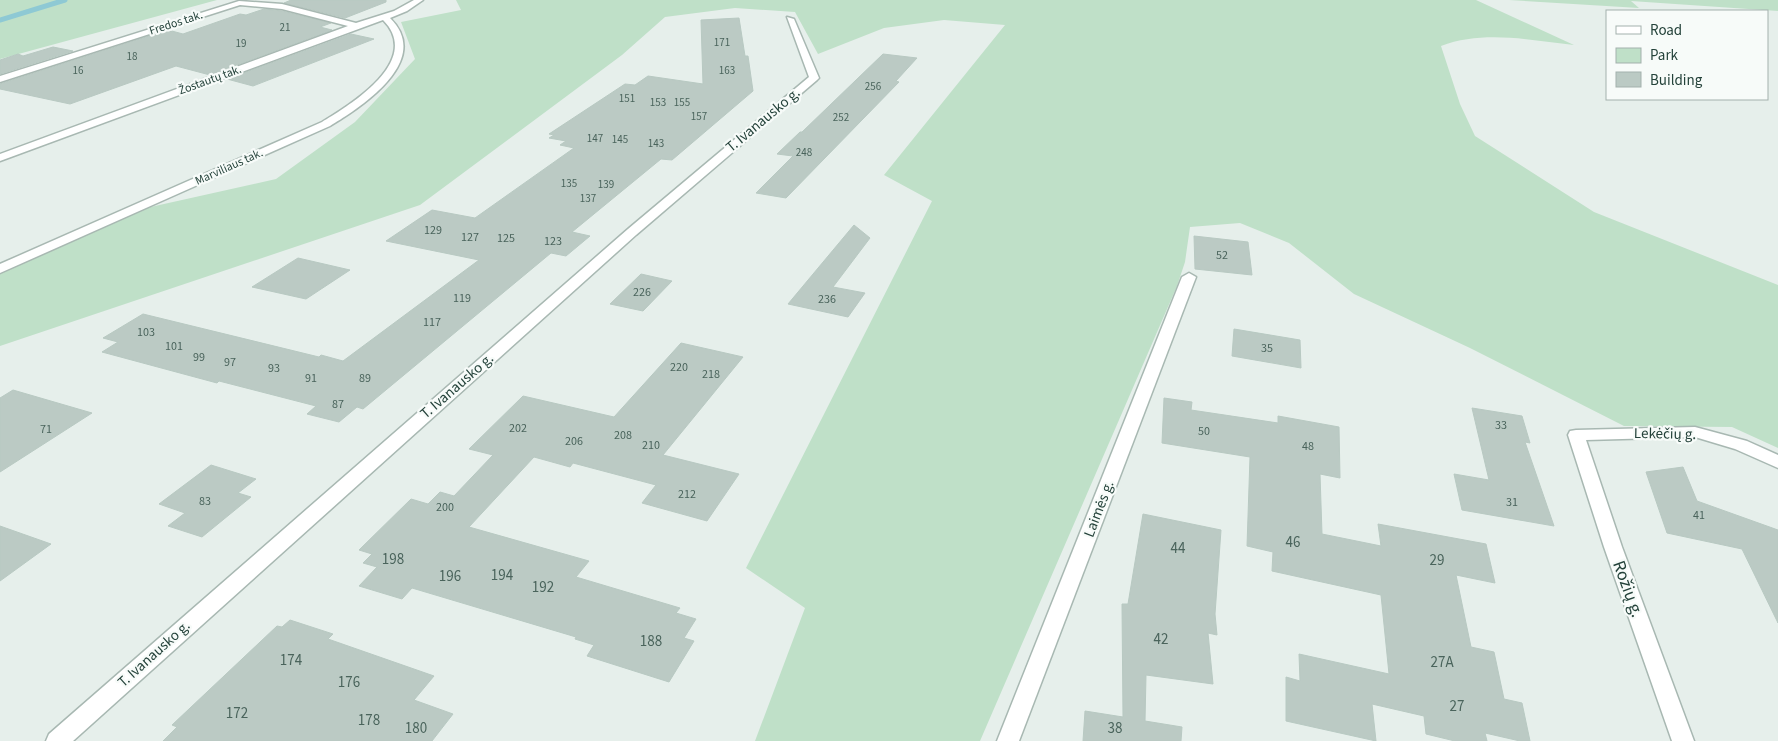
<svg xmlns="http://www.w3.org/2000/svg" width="1778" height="741" viewBox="0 0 1778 741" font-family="'Source Sans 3',sans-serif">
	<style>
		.green { fill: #bfe0c8 }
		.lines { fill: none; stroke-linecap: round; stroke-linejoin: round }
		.stream { stroke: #8ec9d4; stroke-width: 5 }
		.building { fill: #bbcac4; stroke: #b8c9c2 }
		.minor-casing { stroke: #a8b8b2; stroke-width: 3 }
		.minor { fill: #fff; fill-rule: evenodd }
		.labels { text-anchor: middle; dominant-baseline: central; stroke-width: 4.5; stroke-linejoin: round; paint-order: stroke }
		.far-number-label { font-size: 11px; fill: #4a645c }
		.far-street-label { font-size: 12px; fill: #24423a; stroke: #f7fbf9 }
		.number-label { font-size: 12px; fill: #4a645c }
		.street-label { font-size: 15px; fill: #24423a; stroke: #f7fbf9 }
		.near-number-label { font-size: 15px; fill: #4a645c }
		.near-street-label { font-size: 18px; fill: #24423a; stroke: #f7fbf9 }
	</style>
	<rect width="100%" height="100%" fill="#e6efeb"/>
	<g class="green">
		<path d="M0,0H217L0,59Z"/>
		<path d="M456,0H1476L1574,45C1530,40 1483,30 1441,46L1460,104L1475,136L1594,212L1778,285V448L1732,427L1624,426L1470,348L1354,294L1289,243L1240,223L1190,227L1185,262L1177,286L980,741H755L805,608L746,568L932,201L884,175L1005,25L944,20L884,28L818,54L795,12L735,8L665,17L622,55L420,205L0,346V274L137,210L276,179L355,122L415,59L401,22L461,10Z"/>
		<path d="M1509,0H1778V11L1631,1L1639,8Z"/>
	</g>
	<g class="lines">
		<path class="stream" d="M0,20L65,0"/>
	</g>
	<g class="building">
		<path d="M291,0H386V2L345,18L284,3Z"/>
		<path d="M264,9L282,11L331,23L320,27L332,30L210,75L176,66L70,104L0,89V84L168,30L183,34L240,14L246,15Z"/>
		<path d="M739,18L745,56H748L753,91L672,160L661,159L572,232L590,236L566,256L551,253L363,409L357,407L339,422L307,414L316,406L219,381L217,383L102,352L118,342L103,338L143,314L319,357L321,355L343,361L479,260L386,241L432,210L475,218L574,148L560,145L566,141L549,138L554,135L549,134L625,84L635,85L648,76L703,84L701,20Z"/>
		<path d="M351,34L374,39L253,86L227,79Z"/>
		<path d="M53,47L73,51L0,74V60L18,54L23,56Z"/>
		<path d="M883,54L917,58L896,81L899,82L786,198L756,193L793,156L777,154L800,132H802Z"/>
		<path d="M854,225L870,238L833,287L865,293L848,317L788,304Z"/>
		<path d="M1194,236L1248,242L1252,275L1195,269Z"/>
		<path d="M298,258L350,270L306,299L252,287Z"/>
		<path d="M641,274L672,281L643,311L610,304Z"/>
		<path d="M1234,329L1300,340L1301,368L1232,356Z"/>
		<path d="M681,343L743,357L663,455L739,474L707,521L642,503L656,485L573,463L570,467L534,457L469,527L589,561L576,577L680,608L676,613L696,619L684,638L694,641L669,682L587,656L594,645L575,639L576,637L412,588L402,599L359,586L377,567L363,563L372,554L359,550L411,499L428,504L440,492L454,496L493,455L469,449L523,396L614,417Z"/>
		<path d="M13,390L92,413L0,472V398Z"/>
		<path d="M1164,398L1192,402L1191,410L1278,423V416L1339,427L1340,478L1320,474L1322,534L1381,546L1378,524L1486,544L1495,583L1456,575L1471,647L1494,652L1504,699L1522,703L1530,741H1520L1485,733L1487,741H1455L1426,734L1424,716L1372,704L1376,741L1286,721V677L1300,681L1299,654L1389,674L1381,595L1272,571L1273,552L1247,546L1250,457L1162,443Z"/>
		<path d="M1472,408L1522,416L1530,443L1525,442L1554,526L1462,510L1454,474L1489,480Z"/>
		<path d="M211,465L256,479L238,493L251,497L202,537L168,526L185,513L159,504Z"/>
		<path d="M1683,467L1697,501L1778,530V623L1742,549L1667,533L1646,472Z"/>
		<path d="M1143,514L1221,530L1215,614L1217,635L1208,633L1213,684L1146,675L1145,721L1182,727L1181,741H1083L1085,711L1123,717L1122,604H1128Z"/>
		<path d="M0,526L51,544L0,581Z"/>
		<path d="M290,620L333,634L328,639L434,676L414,700L453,714L432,741H163L177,727L172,725L277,626L282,627Z"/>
	</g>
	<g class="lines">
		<defs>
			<g id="minor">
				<path d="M414,0H423L407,11L390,18C433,60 362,107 330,126L0,273V264L322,122C352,104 423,60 383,20L0,161V154L348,26L282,9L240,5L0,82V76L239,1L282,4L356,23L394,11Z"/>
				<path d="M787,17L794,19L819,78L817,80L636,235L73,741H46L49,734L628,229L809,77Z"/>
				<path d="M1189,273L1196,277L1019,741H997L1182,277Z"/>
				<path d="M1695,427L1747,441L1778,455V468L1735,449L1695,437L1586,440L1622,547L1694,741H1672L1604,547L1568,435L1570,431L1576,430Z"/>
			</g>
		</defs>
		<use href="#minor" class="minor-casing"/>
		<use href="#minor" class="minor"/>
	</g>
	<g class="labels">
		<g class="far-number-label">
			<text x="285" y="27">21</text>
			<text x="722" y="42">171</text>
			<text x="241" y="43">19</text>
			<text x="132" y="56">18</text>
			<text x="78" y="70">16</text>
			<text x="727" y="70">163</text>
			<text x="873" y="86">256</text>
			<text x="627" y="98">151</text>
			<text x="658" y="102">153</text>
			<text x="682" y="102">155</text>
			<text x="699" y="116">157</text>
			<text x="841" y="117">252</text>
			<text x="595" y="138">147</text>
			<text x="620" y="139">145</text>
			<text x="656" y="143">143</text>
			<text x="804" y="152">248</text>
			<text x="569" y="183">135</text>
			<text x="606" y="184">139</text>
			<text x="588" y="198">137</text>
		</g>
		<g class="far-street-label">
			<text transform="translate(176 23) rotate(-18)">Fredos tak.</text>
			<text transform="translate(210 80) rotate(-20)">Žostautų tak.</text>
			<text transform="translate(229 167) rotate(-24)">Marviliaus tak.</text>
		</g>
		<g class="number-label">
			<text x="433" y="230">129</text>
			<text x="470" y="237">127</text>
			<text x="506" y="238">125</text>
			<text x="553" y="241">123</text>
			<text x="1222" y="255">52</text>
			<text x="642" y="292">226</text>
			<text x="462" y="298">119</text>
			<text x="827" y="299">236</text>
			<text x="432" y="322">117</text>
			<text x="146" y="332">103</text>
			<text x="174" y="346">101</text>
			<text x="1267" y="348">35</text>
			<text x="199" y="357">99</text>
			<text x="230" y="362">97</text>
			<text x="679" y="367">220</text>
			<text x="274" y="368">93</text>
			<text x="711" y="374">218</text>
			<text x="311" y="378">91</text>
			<text x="365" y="378">89</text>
			<text x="338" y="404">87</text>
			<text x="1501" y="425">33</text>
			<text x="518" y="428">202</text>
			<text x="46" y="429">71</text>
			<text x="1204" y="431">50</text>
			<text x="623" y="435">208</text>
			<text x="574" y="441">206</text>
			<text x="651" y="445">210</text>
			<text x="1308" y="446">48</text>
			<text x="687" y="494">212</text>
			<text x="205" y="501">83</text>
			<text x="1512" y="502">31</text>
			<text x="445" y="507">200</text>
			<text x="1699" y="515">41</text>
		</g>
		<g class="street-label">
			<text transform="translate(763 120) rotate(-40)">T. Ivanausko g.</text>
			<text transform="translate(457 386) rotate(-41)">T. Ivanausko g.</text>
			<text transform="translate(1665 434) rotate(1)">Lekėčių g.</text>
			<text transform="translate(1099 509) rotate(-69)">Laimės g.</text>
			<text transform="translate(154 654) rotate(-42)">T. Ivanausko g.</text>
		</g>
		<g class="near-number-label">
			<text x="1293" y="542">46</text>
			<text x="1178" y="548">44</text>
			<text x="393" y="559">198</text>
			<text x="1437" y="560">29</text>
			<text x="502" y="575">194</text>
			<text x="450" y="576">196</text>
			<text x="543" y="587">192</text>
			<text x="1161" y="639">42</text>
			<text x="651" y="641">188</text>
			<text x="291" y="660">174</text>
			<text x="1442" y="662">27A</text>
			<text x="349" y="682">176</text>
			<text x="1457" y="706">27</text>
			<text x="237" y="713">172</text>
			<text x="369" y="720">178</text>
			<text x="416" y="728">180</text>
			<text x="1115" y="728">38</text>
		</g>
		<g class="near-street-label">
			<text transform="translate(1628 589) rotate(70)">Rožių g.</text>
		</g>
	</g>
	<rect x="1606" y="10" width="162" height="90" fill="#f7fbf9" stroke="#a3b1ad"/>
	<rect x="1616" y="26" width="25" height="8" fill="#ffffff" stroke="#a3b1ad"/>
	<text x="1650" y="35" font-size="15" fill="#24423a">Road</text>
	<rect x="1616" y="48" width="25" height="15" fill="#bfe0c8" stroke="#a3b1ad"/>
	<text x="1650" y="60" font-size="15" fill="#24423a">Park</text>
	<rect x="1616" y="72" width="25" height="15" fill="#bbcac4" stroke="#a3b1ad"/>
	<text x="1650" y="85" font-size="15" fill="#24423a">Building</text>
</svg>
